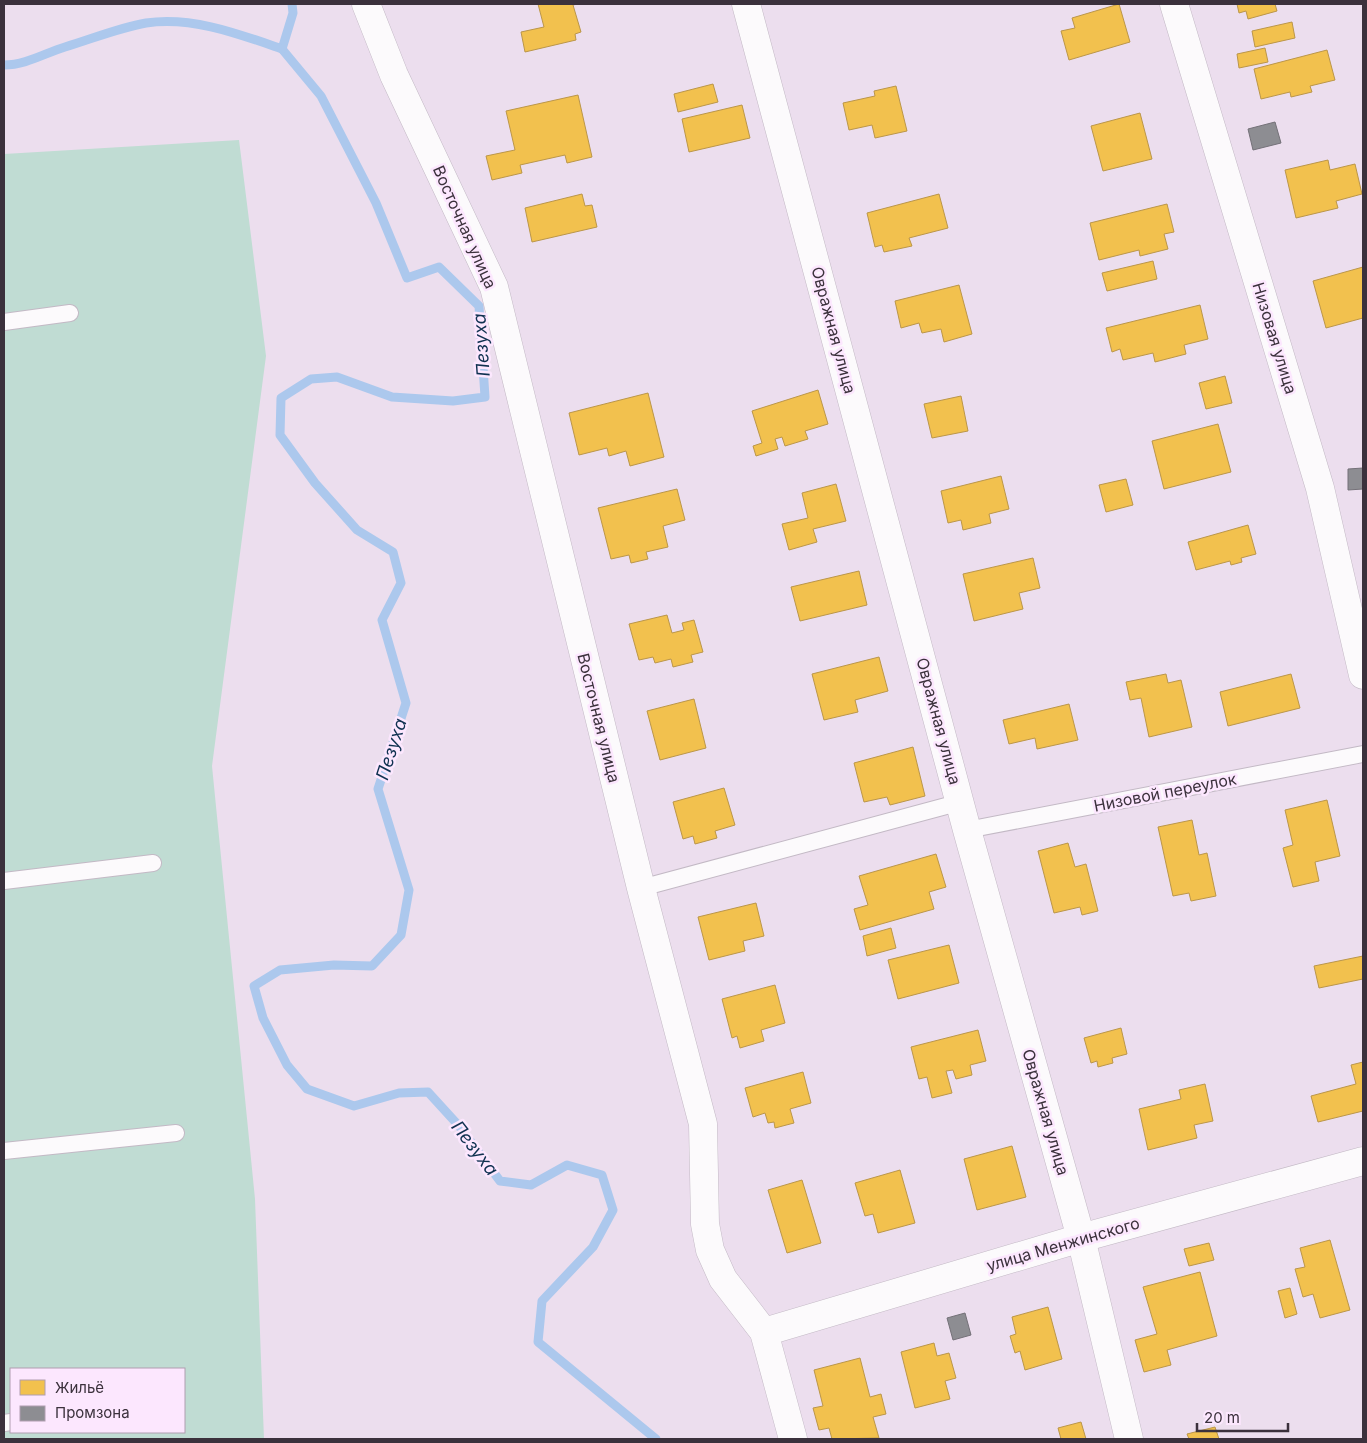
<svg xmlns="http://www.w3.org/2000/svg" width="1367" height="1443" viewBox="0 0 1367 1443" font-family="Inter,sans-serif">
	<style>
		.green { fill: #c0dcd3; fill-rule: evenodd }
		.homes { fill: #f2c14e; stroke: #bb9649 }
		.industry { fill: #8d8d92; stroke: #747178 }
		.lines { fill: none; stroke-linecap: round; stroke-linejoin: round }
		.stream { stroke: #acc8ed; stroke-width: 9 }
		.service-casing { stroke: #c3b9c5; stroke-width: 18 }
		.minor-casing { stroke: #c3b9c5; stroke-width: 29 }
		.service { stroke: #fcfafc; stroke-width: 16 }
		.minor { stroke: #fcfafc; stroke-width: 28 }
		.labels { text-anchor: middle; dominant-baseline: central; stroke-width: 5; stroke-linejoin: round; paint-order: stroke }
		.street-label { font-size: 16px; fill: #3b313c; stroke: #fce7fe }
		.water-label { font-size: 18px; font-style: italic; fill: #0f3150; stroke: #fce7fe }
	</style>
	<rect width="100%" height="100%" fill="#ecdeee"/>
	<path class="green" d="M239,140L266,356L212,766L255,1199L264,1439H4V154ZM11,1369H184V1432H11Z"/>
	<g class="homes">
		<path d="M538,4H577L573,5L581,32L575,34L576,40L525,52L521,32L544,27Z"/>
		<path d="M1119,4L1130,42L1069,60L1061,31L1075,28L1072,18Z"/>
		<path d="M1237,4H1277H1275L1277,11L1248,19L1246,11L1239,13Z"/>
		<path d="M1292,22L1295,38L1255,47L1252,31Z"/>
		<path d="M1265,48L1268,62L1239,68L1237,54Z"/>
		<path d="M1327,50L1335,80L1310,86L1312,92L1291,97L1290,92L1261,99L1254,69Z"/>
		<path d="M713,84L718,102L678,112L674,94Z"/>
		<path d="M896,86L907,131L875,138L872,125L849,130L843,103L875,96L874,91Z"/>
		<path d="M578,95L592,157L567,163L565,155L520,165L522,173L492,180L486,156L515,150L506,111Z"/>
		<path d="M742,105L750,138L689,152L682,119Z"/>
		<path d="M1140,113L1152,159L1103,171L1091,126Z"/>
		<path d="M1328,160L1330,170L1355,164L1362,194L1336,201L1338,208L1296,218L1285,170Z"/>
		<path d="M582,194L585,206L592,205L597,227L532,242L525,208Z"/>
		<path d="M939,194L948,228L909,238L912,246L884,252L882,245L875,247L867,213Z"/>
		<path d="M1167,204L1174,232L1164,234L1168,249L1140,256L1139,250L1099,260L1090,223Z"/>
		<path d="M1153,261L1157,279L1107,291L1102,273Z"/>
		<path d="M1363,267V318L1326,328L1313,281Z"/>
		<path d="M959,285L972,334L944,342L941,329L922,333L919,323L901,328L895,301Z"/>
		<path d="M1200,305L1208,339L1184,345L1186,354L1155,362L1153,353L1123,360L1120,349L1112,352L1106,328Z"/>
		<path d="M1225,376L1232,403L1206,409L1199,383Z"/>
		<path d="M818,390L828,424L805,431L808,439L785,446L782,437L775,439L778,449L756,456L753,446L762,443L752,411Z"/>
		<path d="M648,393L664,457L630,466L626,451L609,456L607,448L579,455L569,413Z"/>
		<path d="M961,396L968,431L932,438L924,404Z"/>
		<path d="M1218,424L1231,472L1164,489L1152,441Z"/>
		<path d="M1001,476L1009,509L989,514L991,523L963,530L961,520L948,523L941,491Z"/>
		<path d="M1126,479L1133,505L1106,512L1099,485Z"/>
		<path d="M836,484L846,521L813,529L817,542L789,550L782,524L808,518L802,493Z"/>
		<path d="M677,489L685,520L663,526L668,547L646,552L648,559L631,563L629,555L611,559L598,508Z"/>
		<path d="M1248,525L1256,554L1241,558L1242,562L1231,565L1230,561L1196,570L1188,542Z"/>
		<path d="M1033,558L1040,588L1019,593L1023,609L974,621L963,574Z"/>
		<path d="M859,571L867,605L800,621L791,587Z"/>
		<path d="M667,615L672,633L684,630L682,623L694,620L703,652L691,655L693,662L673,667L671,659L655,663L653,657L639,660L629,624Z"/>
		<path d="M879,657L888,691L855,700L858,712L824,720L812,674Z"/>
		<path d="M1166,674L1168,683L1181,680L1192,727L1149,737L1141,698L1130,700L1126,682Z"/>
		<path d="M1291,674L1300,708L1228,726L1220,692Z"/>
		<path d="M694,699L706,748L660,760L647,711Z"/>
		<path d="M1069,704L1078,740L1037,749L1035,738L1009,744L1003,720Z"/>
		<path d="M913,747L925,796L890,805L887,797L864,802L854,763Z"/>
		<path d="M724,788L735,825L715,831L717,838L695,844L693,836L683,839L673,802Z"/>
		<path d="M1327,800L1340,856L1315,862L1319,881L1293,887L1283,848L1293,845L1285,810Z"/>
		<path d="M1192,820L1199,855L1207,853L1216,896L1191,901L1189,893L1173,896L1158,827Z"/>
		<path d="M1068,843L1075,867L1086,864L1098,911L1082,915L1080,907L1054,913L1038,851Z"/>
		<path d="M936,854L946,887L929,892L934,909L860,930L854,909L868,905L859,876Z"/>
		<path d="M756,903L764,936L743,941L745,951L709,960L698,917Z"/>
		<path d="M891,928L896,948L867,956L863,936Z"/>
		<path d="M949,945L959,983L898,999L888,960Z"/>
		<path d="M1363,956V979L1319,988L1314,966Z"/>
		<path d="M775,985L785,1023L761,1030L764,1041L740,1048L737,1036L732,1038L722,999Z"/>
		<path d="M1121,1028L1127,1054L1112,1058L1113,1063L1098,1067L1097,1061L1091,1063L1084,1038Z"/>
		<path d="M978,1030L986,1061L970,1065L972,1075L956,1079L953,1070L946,1071L952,1093L932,1098L927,1077L919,1079L911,1047Z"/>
		<path d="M1363,1062V1111L1318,1122L1311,1096L1356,1084L1351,1065Z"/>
		<path d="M803,1072L811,1103L790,1109L794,1123L775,1128L774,1122L768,1123L765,1113L753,1117L745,1088Z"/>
		<path d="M1205,1084L1213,1121L1194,1125L1197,1138L1148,1150L1139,1109L1181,1099L1179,1090Z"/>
		<path d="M1012,1146L1026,1197L977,1210L964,1159Z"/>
		<path d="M900,1170L915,1223L878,1233L873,1214L865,1216L855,1183Z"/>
		<path d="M802,1180L821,1243L787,1253L768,1190Z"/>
		<path d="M1330,1240L1350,1310L1320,1318L1313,1294L1303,1297L1295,1269L1305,1267L1300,1248Z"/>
		<path d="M1209,1243L1214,1260L1189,1266L1184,1249Z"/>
		<path d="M1200,1272L1217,1336L1167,1350L1171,1365L1144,1372L1135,1340L1157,1334L1143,1287Z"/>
		<path d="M1290,1288L1297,1314L1285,1318L1278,1291Z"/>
		<path d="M1048,1307L1062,1359L1025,1370L1020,1351L1015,1353L1010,1336L1016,1334L1012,1317Z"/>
		<path d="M934,1343L937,1356L949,1353L956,1378L945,1381L950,1399L915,1408L901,1352Z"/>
		<path d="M860,1358L870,1397L881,1394L886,1414L873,1417L879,1438L832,1439L829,1428L819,1430L813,1408L823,1406L814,1370Z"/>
		<path d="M1081,1422L1086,1439H1061L1058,1428Z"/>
		<path d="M1215,1427L1219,1439H1189L1187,1434Z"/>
	</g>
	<g class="industry">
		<path d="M1275,122L1281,143L1253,150L1248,129Z"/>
		<path d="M1363,468V489L1348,490V469Z"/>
		<path d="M965,1313L971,1335L953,1340L947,1318Z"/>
	</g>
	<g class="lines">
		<g class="stream">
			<path d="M292,4L293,13L282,49L321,96L376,203L407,278L439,267L479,306L485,397L453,401L392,397L337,377L311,379L281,398L280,435L315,483L357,530L393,552L401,583L382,620L406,703L378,789L409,890L401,935L372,966L334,965L280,970L254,986L263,1018L287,1065L307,1089L354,1106L399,1093L428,1092L459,1126L500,1181L531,1185L567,1165L602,1175L613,1210L593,1247L542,1301L538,1342L656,1439"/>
			<path d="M4,65C26,65 45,53 65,47C92,39 118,28 146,23C192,16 239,34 282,49"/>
		</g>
		<defs>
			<g id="service">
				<path d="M4,322L70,313"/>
				<path d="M967,830L1363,754"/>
				<path d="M4,881L153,863"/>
				<path d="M641,888L961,802"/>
				<path d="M4,1151L176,1133"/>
				<path d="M4,1423L11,1422"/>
			</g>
			<g id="minor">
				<path d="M366,4L394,75L494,287L641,888L703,1124L705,1224L710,1250L723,1279L764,1332L793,1439"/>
				<path d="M746,4L967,830L1081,1238L1129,1439"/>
				<path d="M1174,4L1320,488L1363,675"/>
				<path d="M764,1332L1081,1238L1363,1161"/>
			</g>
		</defs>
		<use href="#service" class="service-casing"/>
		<use href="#minor" class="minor-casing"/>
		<use href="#service" class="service"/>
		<use href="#minor" class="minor"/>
	</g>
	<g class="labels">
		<g class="street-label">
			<text transform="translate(465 227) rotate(66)">Восточная улица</text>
			<text transform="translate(834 330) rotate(75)">Овражная улица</text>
			<text transform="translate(1275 338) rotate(73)">Низовая улица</text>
			<text transform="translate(599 718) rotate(76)">Восточная улица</text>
			<text transform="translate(939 721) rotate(75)">Овражная улица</text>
			<text transform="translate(1165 792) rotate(-11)">Низовой переулок</text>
			<text transform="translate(1046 1112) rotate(74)">Овражная улица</text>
			<text transform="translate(1063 1244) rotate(-16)">улица Менжинского</text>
		</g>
		<g class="water-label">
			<text transform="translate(481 345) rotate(-94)">Пезуха</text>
			<text transform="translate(391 749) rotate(-72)">Пезуха</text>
			<text transform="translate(475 1148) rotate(52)">Пезуха</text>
		</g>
	</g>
	<rect width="1367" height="1443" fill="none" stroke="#3b313c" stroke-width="10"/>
	<rect x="10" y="1368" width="175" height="65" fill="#fce7fe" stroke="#af9eb0"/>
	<rect x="20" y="1380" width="25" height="15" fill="#f2c14e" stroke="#af9eb0"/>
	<text x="55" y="1393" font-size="15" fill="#3b313c">Жильё</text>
	<rect x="20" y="1406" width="25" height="15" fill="#8d8d92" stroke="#af9eb0"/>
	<text x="55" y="1418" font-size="15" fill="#3b313c">Промзона</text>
	<path d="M1197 1423v8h91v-8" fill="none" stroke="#3b313c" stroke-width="2.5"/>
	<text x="1204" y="1423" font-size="15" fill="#3b313c" stroke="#fce7fe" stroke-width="4" paint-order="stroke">20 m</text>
</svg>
